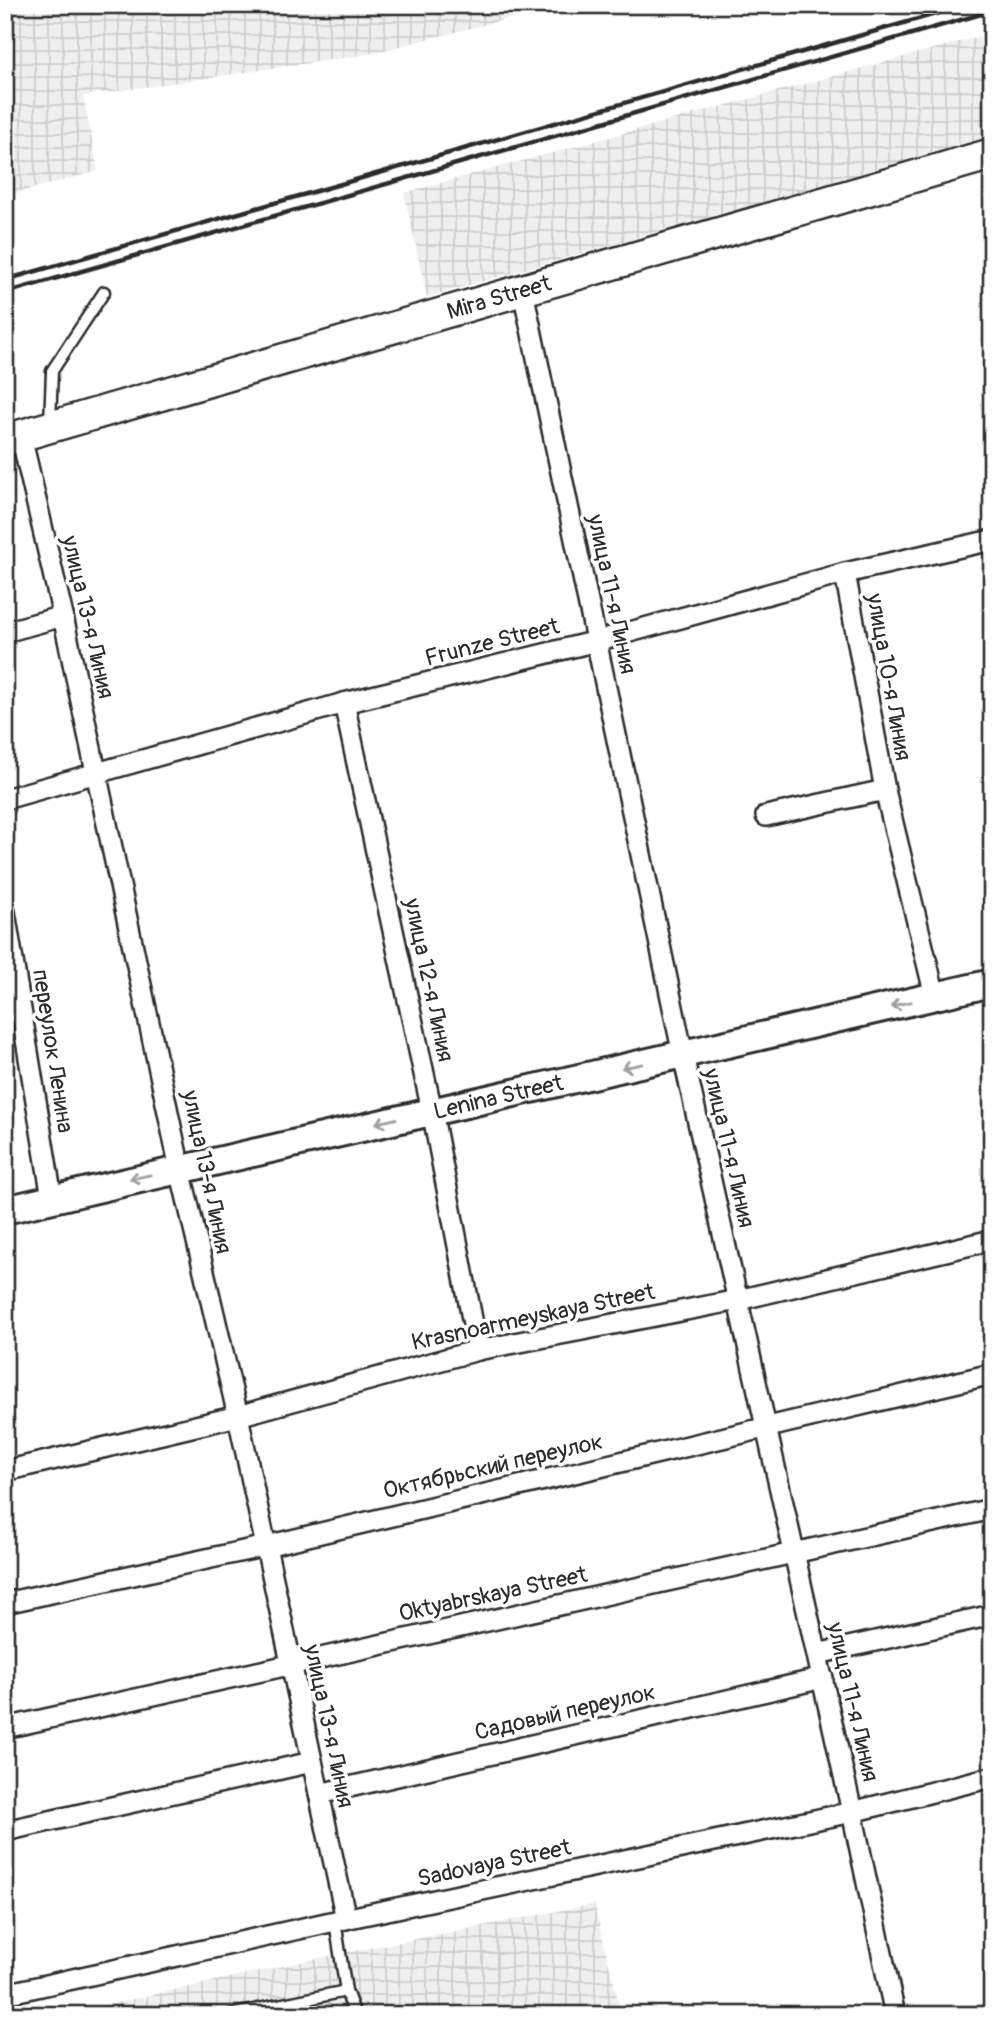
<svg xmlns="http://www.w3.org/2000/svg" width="997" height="2020" viewBox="0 0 997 2020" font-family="Pangolin,sans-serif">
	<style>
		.industrial { fill: url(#industrial-grid) }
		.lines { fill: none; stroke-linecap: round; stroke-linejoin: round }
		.service-casing { stroke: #2b2b2b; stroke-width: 15 }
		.minor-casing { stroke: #2b2b2b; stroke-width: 24 }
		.secondary-casing { stroke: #2b2b2b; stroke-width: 32 }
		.primary-casing { stroke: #2b2b2b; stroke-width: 35 }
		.service { stroke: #fff; stroke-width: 10 }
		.minor { stroke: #fff; stroke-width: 19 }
		.secondary { stroke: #fff; stroke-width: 26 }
		.primary { stroke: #fff; stroke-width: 30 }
		.rail { stroke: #2b2b2b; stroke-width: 4.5 }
		.oneway { stroke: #a0a0a0 }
		.labels { text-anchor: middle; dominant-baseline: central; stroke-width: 7; stroke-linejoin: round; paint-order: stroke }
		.street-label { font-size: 23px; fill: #2b2b2b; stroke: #fff }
	</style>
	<defs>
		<pattern id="industrial-grid" width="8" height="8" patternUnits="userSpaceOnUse" patternTransform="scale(1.75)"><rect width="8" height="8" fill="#efefef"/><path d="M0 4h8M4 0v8" fill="none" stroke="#cdcdcd"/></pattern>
	</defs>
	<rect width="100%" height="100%" fill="#fff"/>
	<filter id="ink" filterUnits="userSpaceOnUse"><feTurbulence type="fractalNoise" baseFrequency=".0143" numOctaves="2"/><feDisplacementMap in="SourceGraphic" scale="14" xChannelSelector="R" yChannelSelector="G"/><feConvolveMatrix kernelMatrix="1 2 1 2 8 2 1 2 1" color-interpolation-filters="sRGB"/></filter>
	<g filter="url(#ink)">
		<g class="industrial">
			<path d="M5,5H563L364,55L83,96L98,171L5,196Z"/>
			<path d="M992,33V137L427,297L404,193Z"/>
			<path d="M594,1904L622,2015H61L324,1957Z"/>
		</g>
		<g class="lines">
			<defs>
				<g id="service">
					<path d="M50,423L52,371L104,292"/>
					<path d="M335,1921L346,1991L355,2015"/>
					<path d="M230,2015L346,1991"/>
				</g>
				<g id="minor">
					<path d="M523,291L683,1055L852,1812L895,2015"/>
					<path d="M21,436L63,616L180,1169L238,1416L346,1919"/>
					<path d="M845,573L885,790L935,996"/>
					<path d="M5,632L63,616"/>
					<path d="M344,703L432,1111L478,1350"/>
					<path d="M5,799L344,703L597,641L845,573L992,540"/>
					<path d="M766,816L885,790"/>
					<path d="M5,912L52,1198"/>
					<path d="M5,1471L238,1416L478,1350L738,1300L992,1240"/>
					<path d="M5,1603L266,1546L992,1374"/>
					<path d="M817,1654L992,1615"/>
					<path d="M5,1728L992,1509"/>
					<path d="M319,1794L823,1678"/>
					<path d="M5,1831L312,1762"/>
					<path d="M5,1994L335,1921L852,1812L992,1777"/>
					<path d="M990,2015L992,2014"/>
				</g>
				<g id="secondary">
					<path id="s1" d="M5,1210L992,983"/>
				</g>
				<g id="primary">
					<path id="s2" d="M5,440L992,154"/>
				</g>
			</defs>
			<use href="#service" class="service-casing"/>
			<use href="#minor" class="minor-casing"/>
			<use href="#secondary" class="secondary-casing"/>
			<use href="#primary" class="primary-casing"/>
			<use href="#service" class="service"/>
			<use href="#minor" class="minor"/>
			<use href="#secondary" class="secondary"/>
			<use href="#primary" class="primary"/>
			<g class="rail">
				<path d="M5,280L967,5"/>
				<path d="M5,293L992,11"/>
			</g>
		</g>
		<defs><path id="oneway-shaft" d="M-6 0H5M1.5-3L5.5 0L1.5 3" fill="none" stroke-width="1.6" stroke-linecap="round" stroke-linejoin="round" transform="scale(1.75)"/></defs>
		<g class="oneway">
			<use href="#oneway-shaft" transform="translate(901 1004) rotate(167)"/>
			<use href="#oneway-shaft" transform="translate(632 1066) rotate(168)"/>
			<use href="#oneway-shaft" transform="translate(386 1121) rotate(167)"/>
			<use href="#oneway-shaft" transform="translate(140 1177) rotate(168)"/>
		</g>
	</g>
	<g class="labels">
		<g class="street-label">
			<text stroke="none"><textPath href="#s2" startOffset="514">Mira Street</textPath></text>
			<text transform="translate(612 594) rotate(78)">улица 11-я Линия</text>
			<text transform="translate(88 617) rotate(77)">улица 13-я Линия</text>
			<text transform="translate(492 642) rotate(-14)">Frunze Street</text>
			<text transform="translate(889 677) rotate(80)">улица 10-я Линия</text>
			<text transform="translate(429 980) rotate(78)">улица 12-я Линия</text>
			<text transform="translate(53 1051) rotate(81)">переулок Ленина</text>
			<text stroke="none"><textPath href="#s1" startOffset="506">Lenina Street</textPath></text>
			<text transform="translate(729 1148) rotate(77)">улица 11-я Линия</text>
			<text transform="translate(207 1172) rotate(78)">улица 13-я Линия</text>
			<text transform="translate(533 1317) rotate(-12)">Krasnoarmeyskaya Street</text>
			<text transform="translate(493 1466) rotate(-13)">Октябрьский переулок</text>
			<text transform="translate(493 1594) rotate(-12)">Oktyabrskaya Street</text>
			<text transform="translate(853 1702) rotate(77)">улица 11-я Линия</text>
			<text transform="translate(565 1712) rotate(-13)">Садовый переулок</text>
			<text transform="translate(329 1726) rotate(78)">улица 13-я Линия</text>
			<text transform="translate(494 1863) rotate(-12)">Sadovaya Street</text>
		</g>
	</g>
	<rect width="997" height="2020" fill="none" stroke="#fff" stroke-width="28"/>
	<rect x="14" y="14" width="969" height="1992" fill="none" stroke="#2b2b2b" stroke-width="2.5" filter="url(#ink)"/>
</svg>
